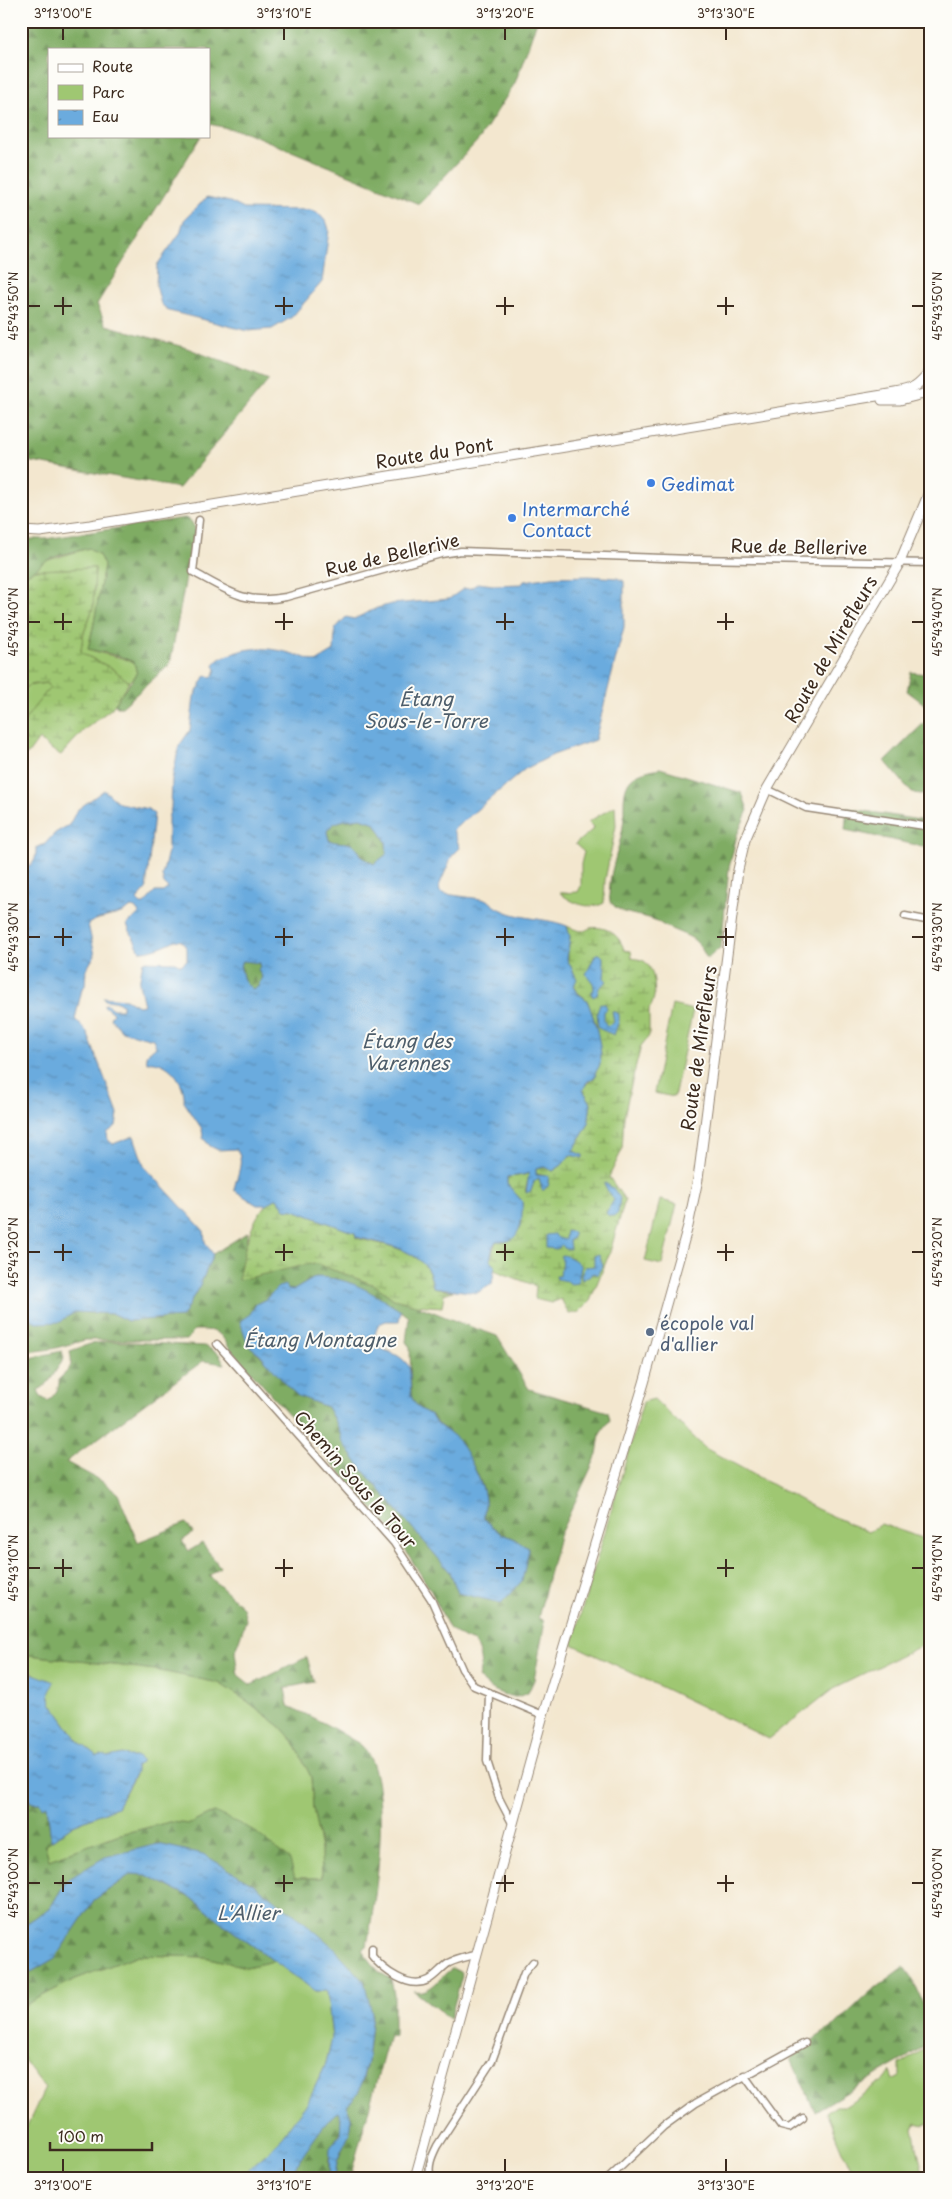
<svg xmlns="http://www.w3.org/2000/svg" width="952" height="2199" viewBox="0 0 952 2199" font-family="'Playpen Sans',sans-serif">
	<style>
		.green { fill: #9fc772; stroke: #6d7848 }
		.forest { fill: url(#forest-firs); stroke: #5d6b41; fill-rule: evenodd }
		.wetland { fill: url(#wetland-marsh); stroke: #6d7848 }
		.water { fill: url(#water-ripples); stroke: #536a7e; fill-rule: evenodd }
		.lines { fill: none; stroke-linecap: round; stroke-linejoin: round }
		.street-casing { stroke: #978876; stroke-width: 9 }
		.secondary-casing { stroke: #978876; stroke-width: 11 }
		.street { stroke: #fff; stroke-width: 6 }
		.secondary { stroke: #fff; stroke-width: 9 }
		.ticks { fill: none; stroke: #3b2a1e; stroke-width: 2 }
		.shop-dot { fill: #3f7fe0; stroke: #fdfcf7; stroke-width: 2 }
		.service-dot { fill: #5c6f8a; stroke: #fdfcf7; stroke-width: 2 }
		.labels { text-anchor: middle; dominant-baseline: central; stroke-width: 4; stroke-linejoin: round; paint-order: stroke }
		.street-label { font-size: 18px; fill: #3b2a1e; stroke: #fdfcf7 }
		.shop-label { font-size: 18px; fill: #366cbe; stroke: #fdfcf7; text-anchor: start }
		.service-label { font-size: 18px; fill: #4e5e75; stroke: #fdfcf7; text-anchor: start }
		.water-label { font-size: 19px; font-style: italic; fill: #4e5e6b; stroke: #fdfcf7 }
		.neatline { fill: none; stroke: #3b2a1e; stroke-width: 2 }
		.ticks-label { font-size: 12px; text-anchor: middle; fill: #3b2a1e }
	</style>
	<defs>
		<pattern id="forest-firs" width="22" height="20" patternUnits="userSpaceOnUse" patternTransform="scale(1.25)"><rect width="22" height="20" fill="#7fac64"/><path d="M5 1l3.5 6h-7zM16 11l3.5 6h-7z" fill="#698c52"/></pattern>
		<pattern id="wetland-marsh" width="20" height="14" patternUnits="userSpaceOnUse" patternTransform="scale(1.25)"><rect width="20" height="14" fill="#9fc772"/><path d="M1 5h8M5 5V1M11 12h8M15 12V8" fill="none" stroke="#83a25d"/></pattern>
		<pattern id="water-ripples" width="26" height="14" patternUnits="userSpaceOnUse" patternTransform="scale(1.25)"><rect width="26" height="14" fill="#6babde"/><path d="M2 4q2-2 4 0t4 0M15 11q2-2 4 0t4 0" fill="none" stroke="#598bb3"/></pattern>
	</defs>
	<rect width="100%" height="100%" fill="#fdfcf7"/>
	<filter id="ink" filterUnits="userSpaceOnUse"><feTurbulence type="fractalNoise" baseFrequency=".02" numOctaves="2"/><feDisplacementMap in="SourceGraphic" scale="10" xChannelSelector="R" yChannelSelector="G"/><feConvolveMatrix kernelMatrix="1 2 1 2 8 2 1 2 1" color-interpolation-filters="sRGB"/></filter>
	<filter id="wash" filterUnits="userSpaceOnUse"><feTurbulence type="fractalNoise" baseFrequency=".0096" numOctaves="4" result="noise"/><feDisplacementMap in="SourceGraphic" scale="20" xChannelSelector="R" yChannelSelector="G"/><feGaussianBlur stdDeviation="1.12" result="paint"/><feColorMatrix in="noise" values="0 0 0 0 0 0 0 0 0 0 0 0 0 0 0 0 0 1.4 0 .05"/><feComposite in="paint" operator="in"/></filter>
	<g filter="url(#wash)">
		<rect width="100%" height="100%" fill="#f3e7cf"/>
		<g class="green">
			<path d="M89,548L99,555L104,565L94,623L88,649C103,655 119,656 134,662L137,674L129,682L113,669L85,655L81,651L83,635L93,608L95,568L35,570L45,561Z"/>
			<path d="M47,683L50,687L26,720L22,733L27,740L21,743V690L27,686Z"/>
			<path d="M615,806L616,826L605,880L604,903C590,911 570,902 560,893L578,892L581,886V864L584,852L575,844L592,830L593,827L588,822Z"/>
			<path d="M672,1005L693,1010L674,1097L654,1093Z"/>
			<path d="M660,1200L677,1204L662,1265L645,1261Z"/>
			<path d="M654,1399L705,1448L817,1509L868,1532L881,1524L931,1541V1641L833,1689L769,1739L572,1644L643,1402Z"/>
			<path d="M21,1654L156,1670L219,1683L247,1701L281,1727L294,1742L311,1777L313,1808L321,1849L322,1878H295L214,1812L190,1824L170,1822L117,1835L49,1860L45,1845L73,1825L117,1807L135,1775L138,1757H129L123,1754L114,1757H98L78,1741L51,1703L49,1693L33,1672L21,1669Z"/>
			<path d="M138,1955L205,1957L246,1967L274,1961L315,1991H327L332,2038L326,2063L308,2102L273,2148L238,2178H21V2131L25,2130L45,2088L21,2056V2007L73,1980Z"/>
			<path d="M929,2047L931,2048V2122L924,2125L916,2123L913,2129L924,2178H853L848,2160L842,2151L826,2113L836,2106H846L884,2080L891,2071L894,2079L900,2076V2064Z"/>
		</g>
		<g class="forest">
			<path d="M32,21H537L515,83L480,138L419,204L246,132L209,124V49H49V136H201L97,304L106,325L187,348L269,380L179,488L21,460V65Z"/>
			<path d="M185,518L191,521L195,528L170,664L122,707H117L114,704L137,674L134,662L119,656L88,649L94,623L104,565L99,555L89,548C75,552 58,554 46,561C37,566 33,575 21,574V539H45Z"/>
			<path d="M911,672L931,675V709L907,691Z"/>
			<path d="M931,716V795L912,793L885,761Z"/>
			<path d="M660,768L742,793L748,810L737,835L729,868L721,947L707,959C696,935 690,938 669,928C663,926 658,921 652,919C637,914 619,915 610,901C606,871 624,844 624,813C624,803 623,787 631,779C638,772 650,770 660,768Z"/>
			<path d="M847,808L931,822V848L845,830Z"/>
			<path d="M361,818L375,823L386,842L387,854L374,864L364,859L360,852L348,843H337L329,840L327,832L328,829L335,823L345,820Z"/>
			<path d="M243,961L260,962L259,972L262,977L258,987L252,989L244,981L240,965Z"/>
			<path d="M248,1232L239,1279L314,1263L375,1285L394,1299L416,1305L463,1324L497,1336L529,1389L608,1412L610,1420L600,1434L597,1455L559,1536L538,1618L543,1620L544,1627L534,1680L528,1693C525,1694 520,1696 517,1697C504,1698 485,1686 478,1677C483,1664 480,1654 474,1642L463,1638L449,1628L431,1591L396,1535L228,1346C219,1329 212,1330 194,1330L187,1340H85L52,1349L21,1353V1304L23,1311L65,1318L76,1312L113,1314L128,1321L182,1317L201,1283L213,1254ZM316,1277L401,1311L409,1317L406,1342L410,1347L411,1397C415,1407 421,1410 431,1415C436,1427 446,1427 453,1436C467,1453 483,1479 485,1500C486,1506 483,1513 484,1519L501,1534L513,1538L458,1593L450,1572L362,1469L342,1441L339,1429L327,1407C288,1396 277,1367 248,1345L250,1314L256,1304L266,1299L278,1287L294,1290Z"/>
			<path d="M109,1341L205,1346L219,1354L225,1364L203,1361L66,1462L103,1482L118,1494L138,1542L186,1523L193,1533L182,1541L189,1551L202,1543L220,1567L209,1576L243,1607L246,1620L235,1652L238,1675L251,1685L307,1657L314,1682L285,1688L288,1706C308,1715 327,1724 346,1736C350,1739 358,1742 362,1746C395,1780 375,1902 367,1946L362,1950L379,1972L391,1979L394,1995V2036L389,2035L388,2039L350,2178H335C336,2173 336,2167 337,2162C343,2144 360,2124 346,2106C370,2086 368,2043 372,2013L253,1884L203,1855L158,1844L67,1880L50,1908L21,1927V1862L26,1841L21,1835V1800L25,1798L33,1803H40L42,1806L47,1805L51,1841L45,1845L49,1860L117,1835L170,1822L190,1824L214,1812L253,1830L290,1860L295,1878H322L321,1849L313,1808L311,1777L294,1742L281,1727L247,1701L219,1683L156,1670L21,1654V1360L62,1351L64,1358C56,1368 51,1385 38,1390L41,1397L48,1401C55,1394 60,1389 59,1379C71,1368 73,1367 70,1351L90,1344Z"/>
			<path d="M131,1874L146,1875L192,1898L223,1924L274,1961L246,1967L205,1957L138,1955L73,1980L21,2007V1978L55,1958L94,1900Z"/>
			<path d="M904,1967L913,1980L931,2022V2043L815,2111L791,2059L814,2039L835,2025L870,1992Z"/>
			<path d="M453,1968L461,1972L462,1976L450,2019L414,1991C433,1994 439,1976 453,1968Z"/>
			<path d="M338,2112C348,2132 330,2141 329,2158C328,2164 330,2171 329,2178H288C297,2165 326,2116 338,2112Z"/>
		</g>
		<g class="wetland">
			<path d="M95,568L93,608L83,635L81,651L85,655L113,669L129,682L112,708L84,730L61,755L49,748L39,739L28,754L21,757V743L26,740C24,737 21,734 21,729C22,720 44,696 50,687L47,683C37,684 28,683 21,691V574H27L35,570Z"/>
			<path d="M567,926C571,928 578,931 583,931C585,931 588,929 590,928C606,925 620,935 624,950L631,951L632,958C635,959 641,959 644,961C656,969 658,999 649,1009V1036L641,1046L629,1093L624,1117L622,1150L609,1177L625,1200L610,1252L590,1301L579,1312L569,1314L561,1299L551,1303L535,1299L536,1286L494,1270L495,1265L490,1260L496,1241L507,1242L521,1222L522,1201L507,1184V1177C516,1176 522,1176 530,1173L525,1191H531L534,1181L539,1178L542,1190L549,1179L542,1174L536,1175V1169L544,1167L553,1171L562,1165L568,1156L583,1155L573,1151L588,1125L591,1103L584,1093L583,1087L596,1076L595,1073L600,1063L601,1053L597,1042L596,1024L587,1000L575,990L574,973L567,959L570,937Z"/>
			<path d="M277,1198L285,1209L294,1210L355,1233L356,1238C387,1246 429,1249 433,1287L453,1291L444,1294L442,1307L416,1305L394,1299L375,1285L314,1263L238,1280C243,1255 251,1208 277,1198Z"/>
		</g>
		<g class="water">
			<path d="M207,197L230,202L244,209L311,210L319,214L327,223L329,230L322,282L292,317L272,329L248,331L169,311L161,304L156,285L157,265L180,233L184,220Z"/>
			<path d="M589,576L617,578L624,581V627L595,740L553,755L525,769L453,830L460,848L452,856L439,886L440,892L445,894L488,900C508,921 543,916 567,926L570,937L567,959L577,979C575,983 573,987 575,990C578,995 585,997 587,1001C593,1013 604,1050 600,1063C600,1066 597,1070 595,1073L596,1076L587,1082L583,1090L591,1103L588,1125L573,1151L583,1155V1158L570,1155L562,1165L553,1171L544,1167L536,1169V1175L549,1176L548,1182L549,1185L544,1190H542L539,1178L534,1181L531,1191L526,1193L529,1173C522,1176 515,1176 507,1177V1184L522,1201C523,1212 522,1237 508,1241C505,1242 501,1241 496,1241L493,1246L490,1260L495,1265L492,1284L477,1293L433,1287C429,1249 386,1245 356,1237L355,1233L294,1210L285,1209L277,1198L266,1205H257L234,1190C236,1176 246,1161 236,1149L218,1150L210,1146L203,1138L202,1129L184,1102C186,1082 168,1059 147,1062L146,1055L156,1046L153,1039L122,1031L110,1018L113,1013L103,1005L106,1004L113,1009H122V1004L114,1001L105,1000L103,997L126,999L138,1006L144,1005L139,984L143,961L175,962L181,965L187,960V949L182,941L175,940C167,945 148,952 140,951L127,925L139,913L135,908L131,907C119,918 101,915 88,924L95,955L86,970L85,986L82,989L75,1019L87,1032L118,1114L116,1126L107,1133L108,1140L113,1144L134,1136L144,1166L204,1231L205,1242L213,1254L201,1283L182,1317L128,1321L113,1314L76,1312L65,1318L61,1322L36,1323L23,1311L21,1304V868C34,866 36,861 36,848L45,844L55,833L69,825L77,810L104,790L119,803L148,809L154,814L146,890L137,900L141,904H144L155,892H163L168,888L164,884L162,876L168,851V818L171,808L172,779L179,746L190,730L194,697L206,675L211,677L214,675L216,669L214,666C217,658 222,658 229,655C258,642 288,651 316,662L334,651L335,629L346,617L354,619L377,608L392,604L449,599L463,589L471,588L478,583L493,585L522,584L524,581L552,577ZM361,818L375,823L386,842L387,854L374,864C371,862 366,860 363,858C358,853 359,848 353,845C345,841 337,844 329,840L327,832L328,829L335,823L345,820ZM243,961L260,963V967L258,969L262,977L258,987L252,989L244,981L240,965Z"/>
			<path d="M596,954H600L603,957V964L605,968L604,978L607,981L599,988L597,995L593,997L591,993L594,989L593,983L586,974Z"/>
			<path d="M600,1003L605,1004L607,1008L604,1012V1021L607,1026L614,1022L612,1011L619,1014V1021L614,1035L600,1029L598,1027L597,1013Z"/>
			<path d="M605,1183L613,1188L620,1198L618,1213L615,1216H609L606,1213L614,1200L604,1185Z"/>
			<path d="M566,1231L573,1232V1238L569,1240L570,1249H565L562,1245L557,1249L546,1248V1235L554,1234L558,1238L565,1239Z"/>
			<path d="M599,1254L603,1265L597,1275L594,1273L582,1280L581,1275L585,1267L594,1266V1256Z"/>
			<path d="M562,1255C569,1256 578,1261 581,1267L578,1283L571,1284L567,1281L557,1279L556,1276H560L562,1259L560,1256Z"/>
			<path d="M316,1277C353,1278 370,1292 401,1311L399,1321H386L379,1324C365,1353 387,1347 401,1358C404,1360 407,1364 409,1366C413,1392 404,1402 431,1415C436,1427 445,1428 454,1436C465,1447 484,1484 485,1500C486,1506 483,1513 484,1519L501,1534L513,1538L529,1549L522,1581L501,1603L458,1593L450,1572L362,1469L342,1441L339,1429L327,1407L298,1396L287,1386L260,1354L248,1345L240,1321L250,1314L256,1304L266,1299L278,1287L286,1285L288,1289L294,1290Z"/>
			<path d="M21,1669L54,1682L49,1693L51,1703L78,1741L97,1756L102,1755L108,1757L123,1754L129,1757H138L141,1760V1763L136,1766V1772L117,1807L73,1825L51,1841L47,1805L42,1807L40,1803H33L25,1798L21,1800Z"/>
			<path d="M158,1844L203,1854L253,1884L303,1921L333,1947L364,1981L372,2013L367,2061L360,2089L353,2100L346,2106C360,2126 343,2143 337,2162C336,2167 336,2173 335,2178H329L330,2148L340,2134L341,2117L338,2112C327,2116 297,2165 288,2178H238L273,2148L308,2102L326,2063L332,2038L327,1991H315L223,1924L192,1898L146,1875L131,1874L94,1900L55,1958L21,1978V1927L50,1908L67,1880L105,1857Z"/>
		</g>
	</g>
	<g filter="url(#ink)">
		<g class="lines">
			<defs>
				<g id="street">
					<path d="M199,520L193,572C228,591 245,605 286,597L441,554L461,551L692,559L931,563"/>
					<path d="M767,789L806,808L931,827"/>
					<path d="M905,916L931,921"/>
					<path d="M217,1344L394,1543L431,1599L462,1669L474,1686L543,1715"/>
					<path d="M489,1692L487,1761L499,1798L512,1823"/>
					<path d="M372,1948V1956C383,1970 409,1990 428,1980C436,1976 442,1967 449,1963C457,1959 467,1957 475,1955"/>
					<path d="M744,2075L781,2126L789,2128L803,2118"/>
					<path d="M431,2178C427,2167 432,2156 437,2146L492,2061L524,1973L533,1962"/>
					<path d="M609,2178L664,2126L696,2103L805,2043"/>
				</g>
				<g id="secondary">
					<path d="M882,400H900L931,392"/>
					<path d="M21,531L40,532L90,525L895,393C914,390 918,386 930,372"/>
					<path d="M415,2178L543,1715L644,1383L688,1226L698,1179L738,870L745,840L767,789L899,564L931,488"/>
				</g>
			</defs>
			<use href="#street" class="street-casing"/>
			<use href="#secondary" class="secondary-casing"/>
			<use href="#street" class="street"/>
			<use href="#secondary" class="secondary"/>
		</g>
	</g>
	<path class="ticks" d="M63,28V40M284,28V40M505,28V40M726,28V40M63,297V315M284,297V315M505,297V315M726,297V315M28,306H40M54,306H72M275,306H293M496,306H514M717,306H734M912,306H924M63,613V630M284,613V630M505,613V630M726,613V630M28,622H40M54,622H72M275,622H293M496,622H514M717,622H734M912,622H924M63,928V946M284,928V946M505,928V946M726,928V946M28,937H40M54,937H72M275,937H293M496,937H514M717,937H734M912,937H924M63,1244V1261M284,1244V1261M505,1244V1261M726,1244V1261M28,1252H40M54,1252H72M275,1252H293M496,1252H514M717,1252H734M912,1252H924M63,1559V1577M284,1559V1577M505,1559V1577M726,1559V1577M28,1568H40M54,1568H72M275,1568H293M496,1568H514M717,1568H734M912,1568H924M63,1875V1892M284,1875V1892M505,1875V1892M726,1875V1892M28,1883H40M54,1883H72M275,1883H293M496,1883H514M717,1883H734M912,1883H924M63,2159V2172M284,2159V2172M505,2159V2172M726,2159V2172"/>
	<g class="shop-dot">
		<circle cx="651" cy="483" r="5"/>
		<circle cx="512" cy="518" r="5"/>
	</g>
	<circle class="service-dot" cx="650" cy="1332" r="5"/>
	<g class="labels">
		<g class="street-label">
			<text transform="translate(434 452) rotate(-9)">Route du Pont</text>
			<text transform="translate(799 546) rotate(1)">Rue de Bellerive</text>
			<text transform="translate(392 554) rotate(-13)">Rue de Bellerive</text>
			<text transform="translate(830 649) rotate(-60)">Route de Mirefleurs</text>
			<text transform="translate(698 1048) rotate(-82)">Route de Mirefleurs</text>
			<text transform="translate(356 1479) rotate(49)">Chemin Sous le Tour</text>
		</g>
		<g class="shop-label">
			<text x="661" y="483">Gedimat</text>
			<text x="522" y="508">Intermarché<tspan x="522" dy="21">Contact</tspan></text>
		</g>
		<g class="service-label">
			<text x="660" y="1322">écopole val<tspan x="660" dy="21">d'allier</tspan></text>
		</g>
		<g class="water-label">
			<text x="426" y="698">Étang<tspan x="426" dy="22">Sous-le-Torre</tspan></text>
			<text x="407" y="1040">Étang des<tspan x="407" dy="22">Varennes</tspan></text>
			<text x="320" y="1339">Étang Montagne</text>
			<text x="248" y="1912">L'Allier</text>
		</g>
	</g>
	<rect width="952" height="2199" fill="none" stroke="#fdfcf7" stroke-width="55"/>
	<rect x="48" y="48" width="162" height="90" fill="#fdfcf7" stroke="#afa8a0"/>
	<rect x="58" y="64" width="25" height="8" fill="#ffffff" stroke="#afa8a0"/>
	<text x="92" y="72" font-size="15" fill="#3b2a1e">Route</text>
	<rect x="58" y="85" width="25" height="15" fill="#9fc772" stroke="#afa8a0"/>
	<text x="92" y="98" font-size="15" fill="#3b2a1e">Parc</text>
	<rect x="58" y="110" width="25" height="15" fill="url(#water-ripples)" stroke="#afa8a0"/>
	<text x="92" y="122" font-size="15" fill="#3b2a1e">Eau</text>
	<path d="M50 2142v8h102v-8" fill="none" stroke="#3b2a1e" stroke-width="2.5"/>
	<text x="58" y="2142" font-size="15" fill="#3b2a1e" stroke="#fdfcf7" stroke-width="4" paint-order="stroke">100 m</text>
	<rect x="28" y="28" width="896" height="2144" class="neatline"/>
	<g class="ticks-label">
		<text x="63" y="18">3°13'00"E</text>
		<text x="284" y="18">3°13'10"E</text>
		<text x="505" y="18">3°13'20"E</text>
		<text x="726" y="18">3°13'30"E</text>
		<text transform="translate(14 306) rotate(-90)" y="4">45°43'50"N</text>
		<text transform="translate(938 306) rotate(-90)" y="4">45°43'50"N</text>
		<text transform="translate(14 622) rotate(-90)" y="4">45°43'40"N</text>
		<text transform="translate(938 622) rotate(-90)" y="4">45°43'40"N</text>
		<text transform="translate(14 937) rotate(-90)" y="4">45°43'30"N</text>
		<text transform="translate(938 937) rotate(-90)" y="4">45°43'30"N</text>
		<text transform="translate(14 1252) rotate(-90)" y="4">45°43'20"N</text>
		<text transform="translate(938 1252) rotate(-90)" y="4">45°43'20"N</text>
		<text transform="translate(14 1568) rotate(-90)" y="4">45°43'10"N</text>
		<text transform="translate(938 1568) rotate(-90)" y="4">45°43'10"N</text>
		<text transform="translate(14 1883) rotate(-90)" y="4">45°43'00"N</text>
		<text transform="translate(938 1883) rotate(-90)" y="4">45°43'00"N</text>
		<text x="63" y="2190">3°13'00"E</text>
		<text x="284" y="2190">3°13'10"E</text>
		<text x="505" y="2190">3°13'20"E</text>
		<text x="726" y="2190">3°13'30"E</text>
	</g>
</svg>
